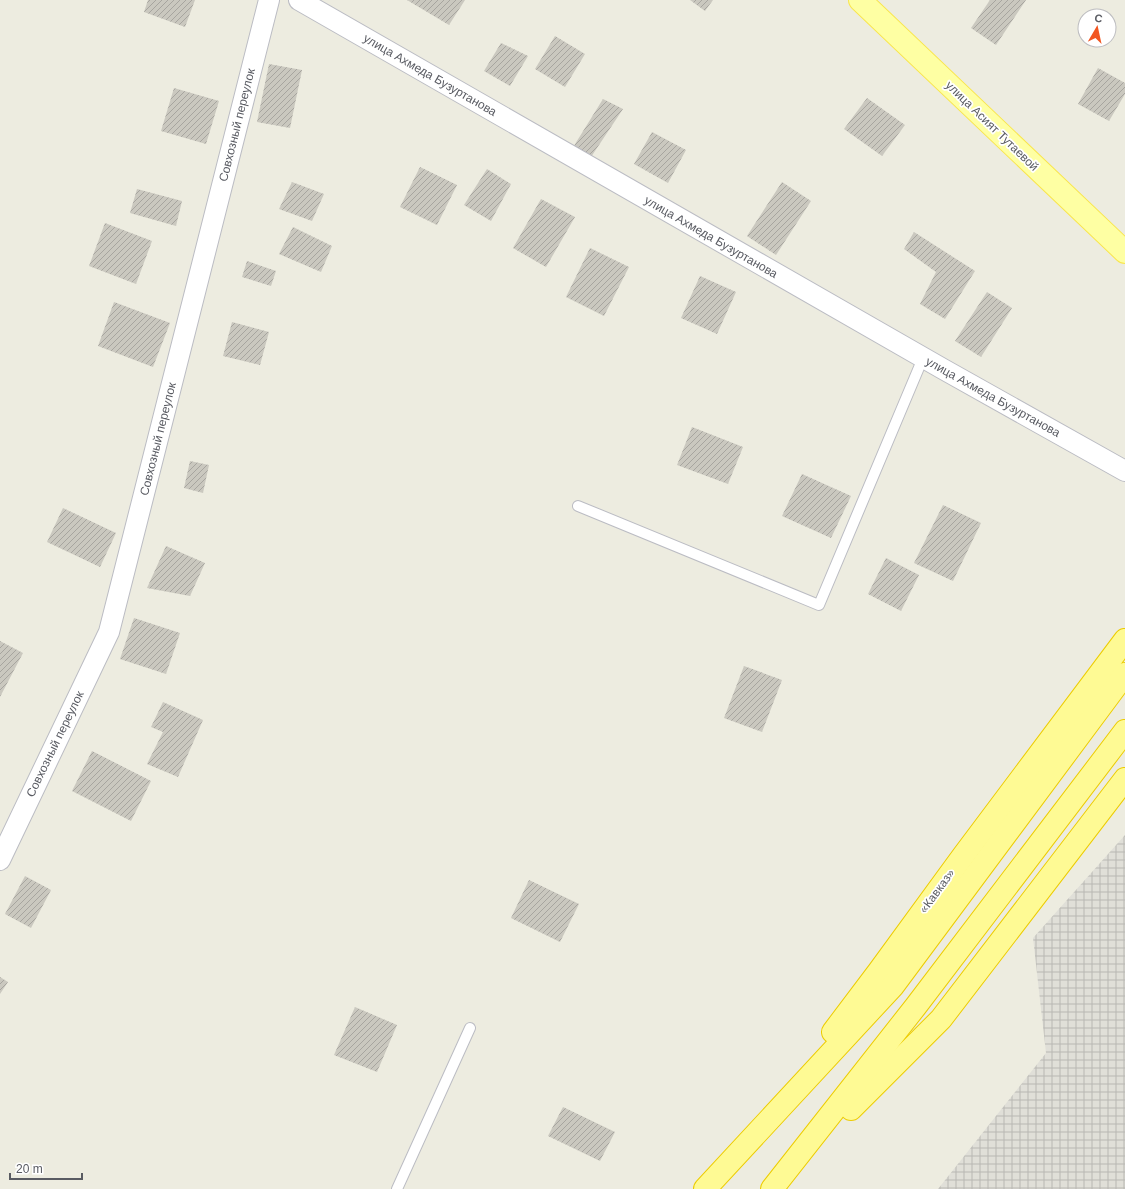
<svg xmlns="http://www.w3.org/2000/svg" width="1125" height="1189" viewBox="0 0 1125 1189" font-family="Helvetica,sans-serif">
	<style>
		.industrial { fill: url(#industrial-grid) }
		.building { fill: url(#building-hatch) }
		.lines { fill: none; stroke-linecap: round; stroke-linejoin: round }
		.service-casing { stroke: #bbbcc3; stroke-width: 12 }
		.minor-casing { stroke: #bbbcc3; stroke-width: 22 }
		.primary-casing { stroke: #f9e64d; stroke-width: 24 }
		.trunk-casing { stroke: #edcc00; stroke-width: 24 }
		.service { stroke: #fff; stroke-width: 10 }
		.minor { stroke: #fff; stroke-width: 20 }
		.primary { stroke: #feffa3; stroke-width: 22 }
		.trunk { stroke: #fefa94; stroke-width: 22 }
		.labels { text-anchor: middle; dominant-baseline: central; stroke-width: 3.5; stroke-linejoin: round; paint-order: stroke }
		.street-label { font-size: 12px; fill: #595b62; stroke: #fff }
	</style>
	<defs>
		<pattern id="industrial-grid" width="8" height="8" patternUnits="userSpaceOnUse"><rect width="8" height="8" fill="#e0dfd8"/><path d="M0 4h8M4 0v8" fill="none" stroke="#b9b8b3"/></pattern>
		<pattern id="building-hatch" width="6" height="6" patternUnits="userSpaceOnUse"><rect width="6" height="6" fill="#cac8bf"/><path d="M-1 1l2-2M0 6l6-6M5 7l2-2" fill="none" stroke="#a7a59f"/></pattern>
	</defs>
	<rect width="100%" height="100%" fill="#edece0"/>
	<path class="industrial" d="M1125,835V1189H938L1046,1053L1033,938Z"/>
	<g class="building">
		<path d="M148,0H195L185,27L144,12Z"/>
		<path d="M407,0H465L449,25Z"/>
		<path d="M690,0H713L705,11Z"/>
		<path d="M990,0H1026L996,45L971,28Z"/>
		<path d="M555,36L585,54L565,87L535,69Z"/>
		<path d="M501,43L528,56L510,86L484,71Z"/>
		<path d="M269,64L302,70L290,128L257,122Z"/>
		<path d="M1098,68L1125,83V94L1109,121L1078,104Z"/>
		<path d="M174,88L219,101L206,144L161,131Z"/>
		<path d="M867,98L905,125L882,156L844,129Z"/>
		<path d="M603,99L623,109L589,160L572,149Z"/>
		<path d="M652,132L686,150L668,183L634,164Z"/>
		<path d="M420,167L457,185L437,225L400,207Z"/>
		<path d="M487,169L511,184L491,221L464,205Z"/>
		<path d="M292,182L324,194L312,221L279,209Z"/>
		<path d="M782,182L811,201L776,255L747,236Z"/>
		<path d="M137,189L182,201L176,226L130,213Z"/>
		<path d="M541,199L575,217L546,267L513,248Z"/>
		<path d="M105,223L152,241L136,284L89,266Z"/>
		<path d="M293,227L332,246L321,272L279,254Z"/>
		<path d="M914,232L975,271L945,319L920,304L936,272L904,249Z"/>
		<path d="M590,248L629,267L604,316L566,297Z"/>
		<path d="M247,261L276,271L271,286L242,277Z"/>
		<path d="M700,276L736,292L717,334L681,318Z"/>
		<path d="M987,292L1012,308L981,357L955,341Z"/>
		<path d="M114,302L170,323L153,367L98,346Z"/>
		<path d="M232,322L269,332L260,365L223,356Z"/>
		<path d="M692,427L743,447L728,484L677,465Z"/>
		<path d="M190,461L209,465L203,493L184,488Z"/>
		<path d="M802,474L851,496L831,538L782,516Z"/>
		<path d="M943,505L981,523L953,581L914,563Z"/>
		<path d="M63,508L116,533L100,567L47,542Z"/>
		<path d="M166,546L205,563L190,596L147,588Z"/>
		<path d="M886,558L919,575L901,611L868,594Z"/>
		<path d="M134,618L180,633L166,674L120,659Z"/>
		<path d="M0,641L23,653L0,697Z"/>
		<path d="M744,666L782,680L762,732L724,718Z"/>
		<path d="M163,702L203,720L178,777L147,764L163,732L151,727Z"/>
		<path d="M92,751L151,781L131,821L72,791Z"/>
		<path d="M25,876L51,890L31,928L5,914Z"/>
		<path d="M529,880L579,904L560,942L511,918Z"/>
		<path d="M0,977L8,982L0,994Z"/>
		<path d="M355,1007L397,1025L377,1072L334,1055Z"/>
		<path d="M563,1107L615,1132L600,1161L548,1136Z"/>
	</g>
	<g class="lines">
		<defs>
			<g id="service">
				<path d="M578,506L819,605L923,358"/>
				<path d="M397,1189L470,1028"/>
			</g>
			<g id="minor">
				<path d="M299,0L943,369L1125,471"/>
				<path d="M0,860L109,632L269,0"/>
			</g>
			<path id="primary" d="M860,0L1125,252"/>
			<g id="trunk">
				<path d="M833,1032L879,971L963,856L1125,640"/>
				<path d="M851,1109L941,1019L1125,779"/>
				<path d="M705,1189L893,986L1125,674"/>
				<path d="M772,1189L916,1006L1125,731"/>
			</g>
		</defs>
		<use href="#service" class="service-casing"/>
		<use href="#minor" class="minor-casing"/>
		<use href="#primary" class="primary-casing"/>
		<use href="#trunk" class="trunk-casing"/>
		<use href="#service" class="service"/>
		<use href="#minor" class="minor"/>
		<use href="#primary" class="primary"/>
		<use href="#trunk" class="trunk"/>
	</g>
	<g class="labels">
		<g class="street-label">
			<text transform="translate(430 75) rotate(30)">улица Ахмеда Бузуртанова</text>
			<text transform="translate(237 125) rotate(-76)">Совхозный переулок</text>
			<text transform="translate(992 126) rotate(44)">улица Асият Тутаевой</text>
			<text transform="translate(711 237) rotate(30)">улица Ахмеда Бузуртанова</text>
			<text transform="translate(993 397) rotate(29)">улица Ахмеда Бузуртанова</text>
			<text transform="translate(158 439) rotate(-76)">Совхозный переулок</text>
			<text transform="translate(55 744) rotate(-64)">Совхозный переулок</text>
			<text transform="translate(937 891) rotate(-54)">«Кавказ»</text>
		</g>
	</g>
	<g transform="translate(1097 28) rotate(9)"><circle r="19" fill="#ffffff" stroke="#bdbdc0"/>
	<path d="M0-3L7 15L0 10L-7 15Z" fill="#f25621"/>
	<text y="-6" font-size="11" font-weight="bold" text-anchor="middle" fill="#595b62">С</text>
	</g>
	<path d="M10 1173v6h72v-6" fill="none" stroke="#595b62" stroke-width="2"/>
	<text x="16" y="1173" font-size="12" fill="#595b62" stroke="#ffffff" stroke-width="3" paint-order="stroke">20 m</text>
</svg>
